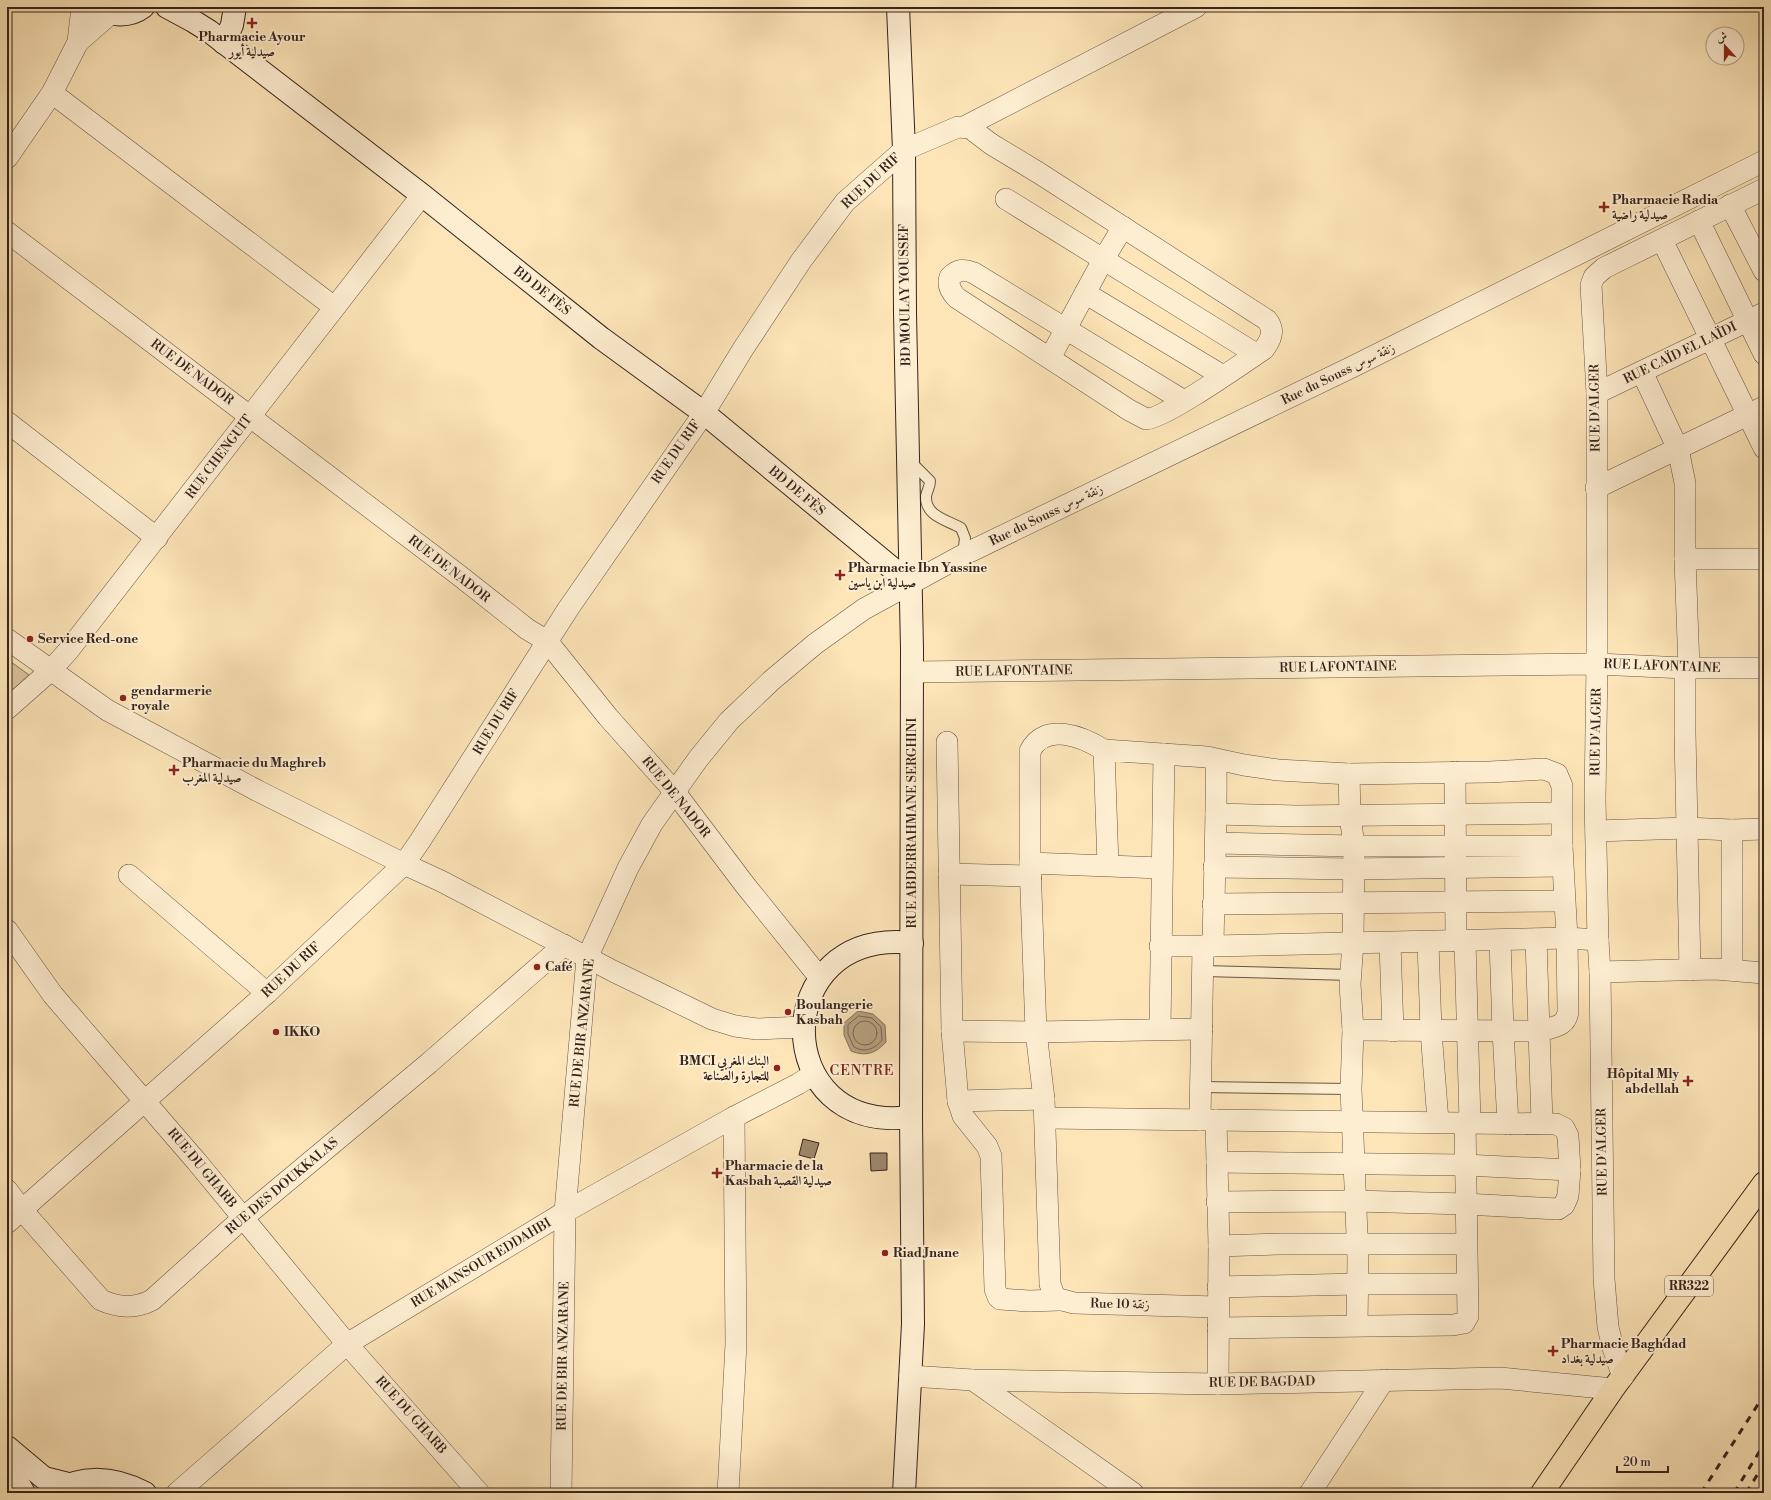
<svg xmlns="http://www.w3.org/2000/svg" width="1771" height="1500" viewBox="0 0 1771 1500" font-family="'Libre Bodoni',Amiri,serif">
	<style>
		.green { fill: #dbc49e; stroke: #88745e }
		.water { fill: #b9a383; stroke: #84705a }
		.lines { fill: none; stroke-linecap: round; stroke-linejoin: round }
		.shore { stroke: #776350; stroke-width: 1 }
		.building { fill: #9d886e; stroke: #35231d }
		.lane-casing { stroke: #675444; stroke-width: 12 }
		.street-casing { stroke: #675444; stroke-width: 22 }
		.secondary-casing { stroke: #35231d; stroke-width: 24 }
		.primary-casing { stroke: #35231d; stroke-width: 24 }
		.lane { stroke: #feeed1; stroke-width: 10 }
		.street { stroke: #feeed1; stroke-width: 21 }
		.secondary { stroke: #feeed1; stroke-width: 22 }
		.primary { stroke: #fde5b8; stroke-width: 22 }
		.rail { stroke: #35231d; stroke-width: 3; stroke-dasharray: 7 7; stroke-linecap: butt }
		.poi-dot { fill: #8f2418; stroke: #feeed1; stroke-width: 1.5 }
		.labels { text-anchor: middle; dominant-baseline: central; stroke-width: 4; stroke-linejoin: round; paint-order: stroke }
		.shield { fill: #feeed1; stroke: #716053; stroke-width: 1 }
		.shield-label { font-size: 12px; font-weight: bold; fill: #35231d }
		.poi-label { font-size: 13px; font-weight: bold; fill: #35231d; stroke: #feeed1; text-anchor: start }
		.street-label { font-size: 13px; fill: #35231d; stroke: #feeed1 }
		.neighbourhood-label { font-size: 14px; letter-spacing: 1px; fill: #7a1f14; stroke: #feeed1 }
	</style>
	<rect width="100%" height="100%" fill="#fde5b8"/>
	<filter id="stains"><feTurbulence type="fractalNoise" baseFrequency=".005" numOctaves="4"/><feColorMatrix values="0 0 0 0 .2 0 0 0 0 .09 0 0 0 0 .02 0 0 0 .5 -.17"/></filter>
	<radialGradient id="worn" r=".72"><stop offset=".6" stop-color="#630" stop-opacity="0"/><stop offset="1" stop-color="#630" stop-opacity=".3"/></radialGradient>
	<path class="green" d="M7,659L29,675L7,695Z"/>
	<path class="water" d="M858,1011L873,1014L885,1025L886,1042C876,1053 866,1057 851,1051L844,1035V1023Z"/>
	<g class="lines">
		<g class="shore">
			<path d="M859,1016L872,1018L881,1027L882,1040C875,1049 864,1053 854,1047L848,1034V1025Z"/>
			<circle cx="865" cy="1033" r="12"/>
		</g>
	</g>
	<g class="building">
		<path d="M803,1139L819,1143L814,1159L799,1155Z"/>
		<path d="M870,1153H887V1170L871,1171Z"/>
	</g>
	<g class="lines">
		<defs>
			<g id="lane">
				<path d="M910,461L930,481C930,487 927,491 926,496C925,517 948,520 961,528L965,538L963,555"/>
				<path d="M1203,971L1351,975"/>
				<path d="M1201,1087L1351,1089"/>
			</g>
			<g id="street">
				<path d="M78,42L110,14"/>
				<path d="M52,93L334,307"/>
				<path d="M964,127L1196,7"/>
				<path d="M7,158L52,93L78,42L82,7"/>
				<path d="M1006,199L1256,354"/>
				<path d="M1730,205L1764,271"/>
				<path d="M1699,221L1764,354"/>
				<path d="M7,232L460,576L527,629L547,641L608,717L674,791L745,885L820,978"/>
				<path d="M1662,240L1764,448"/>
				<path d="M1085,293L1223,376"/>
				<path d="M1050,358L1103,260L1123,227"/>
				<path d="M1642,372L1678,449L1685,483V559L1689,668"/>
				<path d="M1597,393L1764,313"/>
				<path d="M7,422L157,538"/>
				<path d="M1596,488L1764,407"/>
				<path d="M1685,559H1764"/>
				<path d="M7,639L107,710L258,791L404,864L441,881L613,971L712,1019L735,1026L757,1029L803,1027"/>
				<path d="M1685,668V733L1690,970"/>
				<path d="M912,672L1597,664L1685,668H1764"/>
				<path d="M7,709L50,671L68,651L422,195"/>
				<path d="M947,742L952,1031L958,1101L963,1116L987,1146L991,1156L995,1289L998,1297L1000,1299L1029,1301L1059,1300"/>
				<path d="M1104,750C1083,737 1045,721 1030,751V863L1036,1032L1044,1099L1050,1284L1055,1298L1074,1303L1217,1307"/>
				<path d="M1455,772L1456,941"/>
				<path d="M1349,774L1350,815L1354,846L1353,943L1350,984L1353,1030L1351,1089L1358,1259L1357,1325"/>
				<path d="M1216,814L1296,816L1561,813"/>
				<path d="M1596,831L1686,828L1732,830L1764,829"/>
				<path d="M1216,843L1354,846H1562"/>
				<path d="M1030,863L1161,868"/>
				<path d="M1108,865L1104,750L1207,757L1244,765L1278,770L1349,774L1490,772L1544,769L1557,774L1562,786V846L1567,938L1568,1009C1568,1027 1553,1027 1539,1031L1353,1030"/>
				<path d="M1214,867L1352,869L1562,866"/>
				<path d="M949,874L1031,876"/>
				<path d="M129,875L267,993"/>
				<path d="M1213,904L1564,901"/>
				<path d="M7,930L53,995L197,1162L347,1344L479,1493"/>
				<path d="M1536,939L1542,1122"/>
				<path d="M1500,940L1503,1031L1508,1124"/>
				<path d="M1465,941L1470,1122"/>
				<path d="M1428,942L1431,1031L1438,1121"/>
				<path d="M1390,943L1393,1031"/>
				<path d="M1160,946H1213L1567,938L1598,940"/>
				<path d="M1213,946C1214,884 1217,822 1216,760"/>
				<path d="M1732,970V830"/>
				<path d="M1600,972L1715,969L1764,973"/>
				<path d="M1160,1029L1164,754"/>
				<path d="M952,1031L1036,1032L1202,1029"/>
				<path d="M958,1101L1044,1099"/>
				<path d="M1045,1118L1556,1124L1564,1128L1568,1136L1570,1170L1568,1196L1564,1205L1558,1209L1465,1204L1354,1201L1217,1202"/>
				<path d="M1200,1120L1203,946"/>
				<path d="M1216,1120L1219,1246L1218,1384"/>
				<path d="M1217,1162L1465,1165L1570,1170"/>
				<path d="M7,1190L22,1210L101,1300C119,1308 135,1309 152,1300L243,1218L429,1063L564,945"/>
				<path d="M7,1223L267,993L404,864L420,841L568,609L704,413L743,349L801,261L845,202L904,150L958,127L970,128L991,144L1039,173L1267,320C1275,330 1271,340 1264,349C1246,361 1162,420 1146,419L1129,410L957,298C951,292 947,285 950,277C958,269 964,269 974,273L1184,401"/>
				<path d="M1219,1246L1280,1244H1466"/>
				<path d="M1218,1287L1358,1284H1466"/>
				<path d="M1218,1328L1453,1325L1464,1323L1468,1316L1465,1121"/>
				<path d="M910,1376L973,1380L1218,1384L1500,1378L1613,1389"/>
				<path d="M1623,1377L1613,1348L1608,1327L1604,1279L1600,972L1598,940L1595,799L1597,664V393L1591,285L1594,277L1604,268L1764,189"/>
				<path d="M973,1380L1133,1493"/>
				<path d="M177,1493L347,1344L565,1212L734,1117L798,1084L814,1074"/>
				<path d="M561,1493L565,1212L587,958L628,868L652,824L698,759L729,721L772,680L815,644L864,609L963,555L1352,367L1764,161"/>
				<path d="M728,1493L736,1344L734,1117"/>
				<path d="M1310,1493L1384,1380"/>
			</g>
			<g id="secondary">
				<path d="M97,7C110,17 130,17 143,7"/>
				<path d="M167,7L193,21L209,31L422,195L601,338L704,413L910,583"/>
				<path d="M898,7L904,150L905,313L912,649L911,1117L913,1324L904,1493"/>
				<path d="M224,43L232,25L235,7"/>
				<path d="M911,1117C768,1135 768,927 912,943"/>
				<path d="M7,1447L44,1478L68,1484"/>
				<path d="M7,1464L24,1493"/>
				<path d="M51,1493C83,1474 113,1476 145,1493"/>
			</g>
			<path id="primary" d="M1542,1493L1613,1389L1764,1183"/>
		</defs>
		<use href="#lane" class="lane-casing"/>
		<use href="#street" class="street-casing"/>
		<use href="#secondary" class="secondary-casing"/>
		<use href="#primary" class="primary-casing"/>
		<use href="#lane" class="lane"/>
		<use href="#street" class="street"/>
		<use href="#secondary" class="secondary"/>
		<use href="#primary" class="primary"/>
		<g class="rail">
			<path d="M1701,1493L1764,1395"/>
			<path d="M1734,1493L1764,1444"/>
			<path d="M1746,1493L1764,1464"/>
		</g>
	</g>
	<g class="poi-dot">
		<path d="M250 17h4v4h4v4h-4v4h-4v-4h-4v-4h4z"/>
		<path d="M1602 201h4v4h4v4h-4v4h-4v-4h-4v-4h4z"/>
		<path d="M838 569h4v4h4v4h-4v4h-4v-4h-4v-4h4z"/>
		<circle cx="30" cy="639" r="4"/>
		<circle cx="123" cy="698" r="4"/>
		<path d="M172 764h4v4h4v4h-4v4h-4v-4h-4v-4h4z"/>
		<circle cx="537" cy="967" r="4"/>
		<circle cx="788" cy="1012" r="4"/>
		<circle cx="276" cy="1032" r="4"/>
		<circle cx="777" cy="1068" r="4"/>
		<path d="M1686 1075h4v4h4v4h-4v4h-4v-4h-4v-4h4z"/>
		<path d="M715 1167h4v4h4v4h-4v4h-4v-4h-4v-4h4z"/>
		<circle cx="885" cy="1253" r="4"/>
		<path d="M1551 1345h4v4h4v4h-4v4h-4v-4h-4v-4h4z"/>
	</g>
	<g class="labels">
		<rect class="shield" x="1665" y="1276" width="48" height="20" rx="3"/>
		<g class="shield-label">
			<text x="1689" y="1286">RR322</text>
		</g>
		<g class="poi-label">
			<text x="252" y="37" text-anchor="middle">Pharmacie Ayour<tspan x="252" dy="15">صيدلية أيور</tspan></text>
			<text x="1612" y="200">Pharmacie Radia<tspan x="1612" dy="15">صيدلية راضية</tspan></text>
			<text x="848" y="568">Pharmacie Ibn Yassine<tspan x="848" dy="15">صيدلية ابن ياسين</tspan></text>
			<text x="38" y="639">Service Red-one</text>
			<text x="131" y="691">gendarmerie<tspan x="131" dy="15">royale</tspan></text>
			<text x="182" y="763">Pharmacie du Maghreb<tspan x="182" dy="15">صيدلية المغرب</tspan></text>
			<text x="545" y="967">Café</text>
			<text x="796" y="1005">Boulangerie<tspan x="796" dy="15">Kasbah</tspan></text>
			<text x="284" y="1032">IKKO</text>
			<text x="769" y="1061" text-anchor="end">BMCI البنك المغربي<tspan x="769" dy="15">للتجارة والصناعة</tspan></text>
			<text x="1679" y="1074" text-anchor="end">Hôpital Mly<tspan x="1679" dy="15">abdellah</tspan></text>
			<text x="725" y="1166">Pharmacie de la<tspan x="725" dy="15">Kasbah صيدلية القصبة</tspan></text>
			<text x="893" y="1253">Riad Jnane</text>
			<text x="1561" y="1344">Pharmacie Baghdad<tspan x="1561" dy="15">صيدلية بغداد</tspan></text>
		</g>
		<g class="street-label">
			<text transform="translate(871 181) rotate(-43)">RUE DU RIF</text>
			<text transform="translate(542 291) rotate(39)">BD DE FÈS</text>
			<text transform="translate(905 295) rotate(-91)">BD MOULAY YOUSSEF</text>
			<text transform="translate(1680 353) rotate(-26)">RUE CAÏD EL LAÏDI</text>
			<text transform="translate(192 372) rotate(37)">RUE DE NADOR</text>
			<text transform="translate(1338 374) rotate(-26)">Rue du Souss زنقة سوس</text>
			<text transform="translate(1595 408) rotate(-91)">RUE D'ALGER</text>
			<text transform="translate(676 452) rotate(-55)">RUE DU RIF</text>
			<text transform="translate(219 457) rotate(-53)">RUE CHENGUIT</text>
			<text transform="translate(797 491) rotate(40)">BD DE FÈS</text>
			<text transform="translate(1046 515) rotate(-26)">Rue du Souss زنقة سوس</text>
			<text transform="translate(449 569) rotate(38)">RUE DE NADOR</text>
			<text transform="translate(1662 666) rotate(2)">RUE LAFONTAINE</text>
			<text transform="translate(1338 667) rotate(-1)">RUE LAFONTAINE</text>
			<text transform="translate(1014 671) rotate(-1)">RUE LAFONTAINE</text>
			<text transform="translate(496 722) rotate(-58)">RUE DU RIF</text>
			<text transform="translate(1596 732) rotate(-89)">RUE D'ALGER</text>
			<text transform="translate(676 797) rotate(51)">RUE DE NADOR</text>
			<text transform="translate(912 823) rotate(-90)">RUE ABDERRAHMANE SERGHINI</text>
			<text transform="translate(291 970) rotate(-43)">RUE DU RIF</text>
			<text transform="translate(582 1033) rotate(-84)">RUE DE BIR ANZARANE</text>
			<text transform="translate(1602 1152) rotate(-91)">RUE D'ALGER</text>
			<text transform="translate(202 1168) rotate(50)">RUE DU GHARB</text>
			<text transform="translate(282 1186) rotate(-40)">RUE DES DOUKKALAS</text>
			<text transform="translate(481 1263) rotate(-31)">RUE MANSOUR EDDAHBI</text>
			<text transform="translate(1120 1304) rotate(1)">Rue 10 زنقة</text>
			<text transform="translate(563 1356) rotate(-89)">RUE DE BIR ANZARANE</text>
			<text transform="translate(1262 1382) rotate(-1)">RUE DE BAGDAD</text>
			<text transform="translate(411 1415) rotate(48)">RUE DU GHARB</text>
		</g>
		<g class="neighbourhood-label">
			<text x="862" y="1071">CENTRE</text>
		</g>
	</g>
	<rect width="1771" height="1500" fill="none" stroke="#fde5b8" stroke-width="24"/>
	<rect x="8" y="8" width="1755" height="1484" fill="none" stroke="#35231d" stroke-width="2"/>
	<rect x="12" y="12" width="1747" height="1476" fill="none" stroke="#35231d"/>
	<g transform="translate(1725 46) rotate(339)"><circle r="19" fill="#feeed1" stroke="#ae9d89"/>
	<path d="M0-3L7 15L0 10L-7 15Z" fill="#8f2418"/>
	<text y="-6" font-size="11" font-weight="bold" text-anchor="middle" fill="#35231d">ش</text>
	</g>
	<path d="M1617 1466v6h51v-6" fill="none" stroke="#35231d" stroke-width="2"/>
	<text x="1623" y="1466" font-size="12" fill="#35231d" stroke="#feeed1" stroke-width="3" paint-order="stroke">20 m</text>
	<rect width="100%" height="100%" filter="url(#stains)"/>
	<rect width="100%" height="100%" fill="url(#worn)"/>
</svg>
